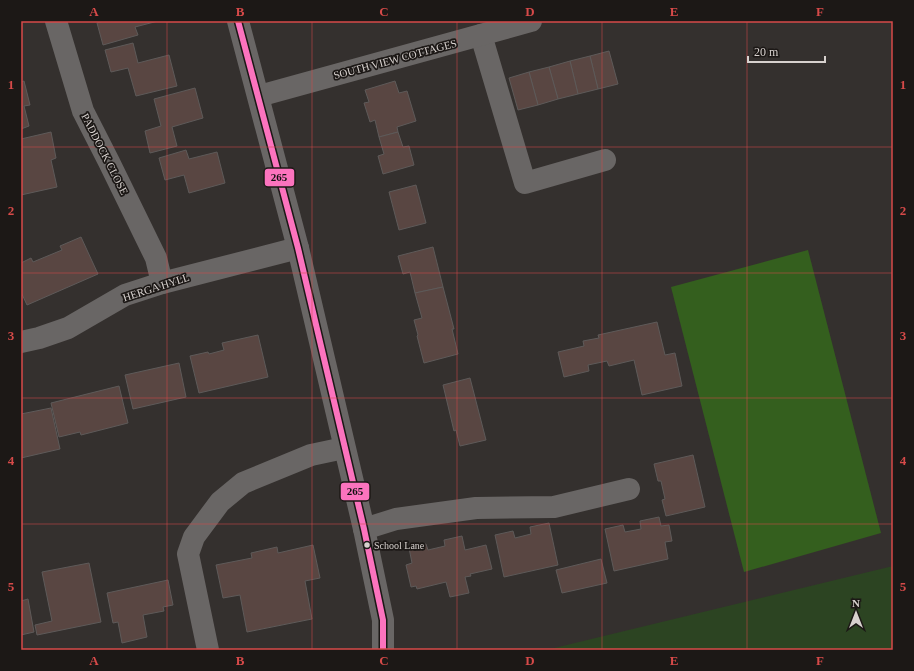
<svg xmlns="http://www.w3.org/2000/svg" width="914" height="671" viewBox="0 0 914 671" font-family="Georgia,serif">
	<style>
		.green { fill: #2c4422 }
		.forest { fill: #345f1e }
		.building { fill: #594642; stroke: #5e5a59 }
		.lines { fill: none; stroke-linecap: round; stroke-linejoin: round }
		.minor { stroke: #696665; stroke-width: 22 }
		.bus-1-casing { stroke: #1c1816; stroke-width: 9 }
		.bus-1 { stroke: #fc73be; stroke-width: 6 }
		.grid { fill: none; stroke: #d64a49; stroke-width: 1; stroke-opacity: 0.55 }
		.bus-dot { fill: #d7d1ce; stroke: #1c1816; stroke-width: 1.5 }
		.labels { text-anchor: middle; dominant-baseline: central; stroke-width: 3.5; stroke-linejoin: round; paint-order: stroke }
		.bus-label { font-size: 10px; fill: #d7d1ce; stroke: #1c1816; text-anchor: start }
		.street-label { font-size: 11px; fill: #d7d1ce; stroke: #1c1816 }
		.line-badge { stroke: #1c1816; stroke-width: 1.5 }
		.pale-badge-label { font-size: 11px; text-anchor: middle; font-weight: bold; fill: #111 }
		.neatline { fill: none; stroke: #d64a49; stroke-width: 1.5 }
		.grid-label { font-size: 13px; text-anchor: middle; font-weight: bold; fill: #d64a49 }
	</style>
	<rect width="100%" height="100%" fill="#34302e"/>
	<path class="green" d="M893,566V650H546L889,567Z"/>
	<path class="forest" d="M808,250L881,533L744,572L671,287Z"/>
	<g class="building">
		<path d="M104,21H158L135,27L138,35L103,45L97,23Z"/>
		<path d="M133,43L138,63L169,55L177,86L136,96L128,68L111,72L105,50Z"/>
		<path d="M609,51L618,84L598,89L590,56Z"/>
		<path d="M590,56L598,89L578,94L570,61Z"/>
		<path d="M570,61L578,94L558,99L549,67Z"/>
		<path d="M549,67L558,99L538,105L529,72Z"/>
		<path d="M529,72L538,105L518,110L509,78Z"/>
		<path d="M24,81L30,105L24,106L29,126L21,129V82Z"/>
		<path d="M395,81L399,93L407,91L416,121L397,127L398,132L379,137L375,120L370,122L364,103L369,102L365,90Z"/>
		<path d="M195,88L203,118L172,127L177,146L150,153L145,131L161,126L154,99Z"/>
		<path d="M51,132L56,158L51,160L57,187L21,195V139Z"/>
		<path d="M398,132L403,147L409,146L414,165L383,174L378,156L384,154L379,137Z"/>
		<path d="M186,150L189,159L217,152L225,183L189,193L184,175L165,180L159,158Z"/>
		<path d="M416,185L426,223L399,230L389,192Z"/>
		<path d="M81,237L98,274L27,305L21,292V263L31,258L33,262L62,250L60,246Z"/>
		<path d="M433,247L443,287L415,293L410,272L403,274L398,256Z"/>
		<path d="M443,287L454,329H452L458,354L424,363L417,336L418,335L414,320L422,318L415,293Z"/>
		<path d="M657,322L665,355L675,353L682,386L642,395L634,360L609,366L607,361L588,365L589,371L564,377L558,352L584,346L583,341L599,338L598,335Z"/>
		<path d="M258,335L268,377L199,393L190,356L208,352L209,354L224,350L222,343Z"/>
		<path d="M179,363L186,397L133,409L125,375Z"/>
		<path d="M470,378L486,440L460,446L456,430L454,431L443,385Z"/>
		<path d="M119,386L128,423L81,435L80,432L59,437L51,403Z"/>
		<path d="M51,408L60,449L21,458V414Z"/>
		<path d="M693,455L705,507L666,516L662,500L665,499L661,481H658L654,464Z"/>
		<path d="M659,517L661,526L669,525L672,541L665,542L668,559L614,571L605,529L623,525L625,532L641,529L640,521Z"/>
		<path d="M549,523L558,565L504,577L495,535L513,531L515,538L531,534L530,527Z"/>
		<path d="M462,536L465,550L486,545L492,569L470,574L471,576L465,577L469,593L450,597L446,582L417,589L416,586L411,587L406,565L412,563L409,548L426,544L428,550L445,546L444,540Z"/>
		<path d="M313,545L320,578L305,581L312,619L247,632L240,595L223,598L216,565L252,558L251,553L277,547L278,553Z"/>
		<path d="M601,559L607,583L562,593L556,570Z"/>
		<path d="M89,563L101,622L37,635L35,625L52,621L42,572Z"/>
		<path d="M168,580L173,605L163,607L164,611L143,615L147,637L122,643L118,622L113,623L107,593Z"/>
		<path d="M28,599L34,632L21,635V601Z"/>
	</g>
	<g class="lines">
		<g class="minor">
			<path d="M56,21L83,111L109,162L156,258L162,283"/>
			<path d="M238,21L298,248L364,529L383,620V650"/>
			<path d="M481,35L525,183L605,160"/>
			<path d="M259,96L531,21"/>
			<path d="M21,342L39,338L68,328L125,295L162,283L298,248"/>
			<path d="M364,529L396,519L476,508L554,507L629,489"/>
			<path d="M208,650L188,554L194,537L220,502L243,483L311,455L344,448"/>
		</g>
		<defs>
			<path id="bus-1" d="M238,21L298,248L364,529L383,620V650"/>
		</defs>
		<use href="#bus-1" class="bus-1-casing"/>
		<use href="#bus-1" class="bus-1"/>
	</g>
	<path class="grid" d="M167,21V650M312,21V650M457,21V650M602,21V650M747,21V650M21,147H893M21,273H893M21,398H893M21,524H893"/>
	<circle class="bus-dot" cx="367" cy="545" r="3.5"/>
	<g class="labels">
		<g class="bus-label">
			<text x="374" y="545">School Lane</text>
		</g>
		<g class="street-label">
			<text transform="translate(395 59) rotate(-15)">SOUTH VIEW COTTAGES</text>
			<text transform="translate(105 154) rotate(63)">PADDOCK CLOSE</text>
			<text transform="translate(156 287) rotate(-18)">HERGA HYLL</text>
		</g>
	</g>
	<g class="line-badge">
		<rect x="264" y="168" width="31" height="19" rx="4" fill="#fc73be"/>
		<rect x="340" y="482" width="30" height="19" rx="4" fill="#fc73be"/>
	</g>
	<g class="pale-badge-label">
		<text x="279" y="181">265</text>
		<text x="355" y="495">265</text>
	</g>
	<rect width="914" height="671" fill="none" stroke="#1c1816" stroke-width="44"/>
	<g transform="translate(856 613)" stroke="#1c1816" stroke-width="3" paint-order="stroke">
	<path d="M0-3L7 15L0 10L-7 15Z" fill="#d7d1ce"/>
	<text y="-6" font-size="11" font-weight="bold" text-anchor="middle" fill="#d7d1ce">N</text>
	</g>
	<path d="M748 56v6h77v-6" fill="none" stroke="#d7d1ce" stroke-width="2"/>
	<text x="754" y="56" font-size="12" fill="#d7d1ce" stroke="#1c1816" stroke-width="3" paint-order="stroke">20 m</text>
	<rect x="22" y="22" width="870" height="627" class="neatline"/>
	<g class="grid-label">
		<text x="94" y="16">A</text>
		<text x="240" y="16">B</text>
		<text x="384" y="16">C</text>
		<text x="530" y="16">D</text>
		<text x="674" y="16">E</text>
		<text x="820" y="16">F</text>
		<text x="11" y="89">1</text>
		<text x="903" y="89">1</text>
		<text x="11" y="215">2</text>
		<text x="903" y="215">2</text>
		<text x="11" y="340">3</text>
		<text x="903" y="340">3</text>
		<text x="11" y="465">4</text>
		<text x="903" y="465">4</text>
		<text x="11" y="591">5</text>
		<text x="903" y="591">5</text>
		<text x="94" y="665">A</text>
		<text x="240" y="665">B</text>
		<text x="384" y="665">C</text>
		<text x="530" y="665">D</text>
		<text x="674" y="665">E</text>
		<text x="820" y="665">F</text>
	</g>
</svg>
